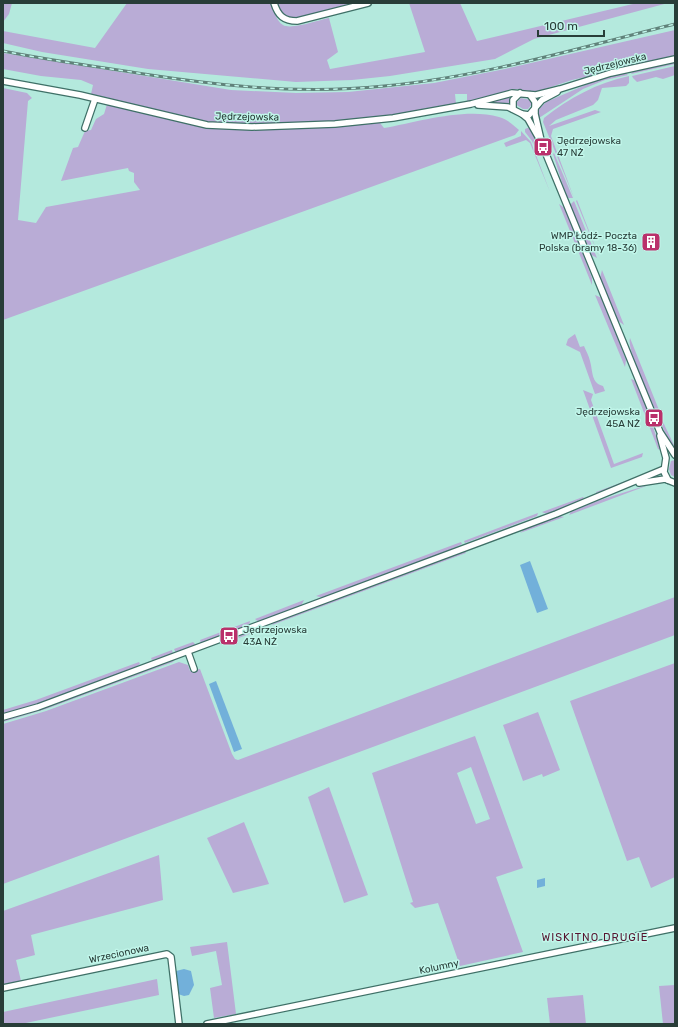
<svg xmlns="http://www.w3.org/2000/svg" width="678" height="1027" viewBox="0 0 678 1027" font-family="Rubik,sans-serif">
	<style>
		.green { fill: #b9acd6; fill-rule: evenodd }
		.water { fill: #72b0da }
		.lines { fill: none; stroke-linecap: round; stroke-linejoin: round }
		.minor-casing { stroke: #3f7067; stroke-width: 8 }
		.minor { stroke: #fff; stroke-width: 5.5 }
		.rail-casing { stroke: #60827a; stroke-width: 3 }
		.rail { stroke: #c1f6ea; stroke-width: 1.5; stroke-dasharray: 4.5; stroke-linecap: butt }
		.labels { text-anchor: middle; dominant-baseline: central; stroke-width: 3; stroke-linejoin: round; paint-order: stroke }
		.street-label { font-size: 10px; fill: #283d38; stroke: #c1f6ea }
		.poi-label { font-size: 10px; fill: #283d38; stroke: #c1f6ea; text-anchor: start }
		.neighbourhood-label { font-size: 11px; letter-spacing: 1px; fill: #571530; stroke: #c1f6ea }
	</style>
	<rect width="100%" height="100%" fill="#b4e9dd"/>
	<g class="green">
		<path d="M3,3H12L9,14L3,22Z"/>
		<path d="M127,3H272C274,10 276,21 283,25C291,30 319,20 329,18L338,52L327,60L330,69L425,52L409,3H460L477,41L637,3H668L534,39L495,59L390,76L352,80L296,82L148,69L42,52L3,43V31L95,48Z"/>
		<path d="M278,3H353V5C339,9 294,25 283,14C280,12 279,7 278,3Z"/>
		<path d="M675,30V57L572,80L536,92L517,89L482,100L467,102V94H455L456,104L376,118L384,128C417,122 466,107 499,117C507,119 513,125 519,130L515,135L3,320V88L27,93L32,98L28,101L18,220L36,223L46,207L140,190L134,182V173L129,171L128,168L61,181L73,148L78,147L85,131L91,130L96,119L104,114L109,98L91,94L93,85L81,80L41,76L3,69V53L231,90L296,93L348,92L434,83L505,69Z"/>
		<path d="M675,62V64L631,74L633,71Z"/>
		<path d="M675,66V75L663,79L656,77L637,82L633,78L632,76Z"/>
		<path d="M625,72L628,75L605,80L583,89L539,118V109L546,102L604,77Z"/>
		<path d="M629,76V83L626,86L602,88L598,100L593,105L556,120L549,126L595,110L601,112L553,129L551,136L574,198L543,122L544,118C569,98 597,83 629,76Z"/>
		<path d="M514,95L509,105L488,103V102Z"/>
		<path d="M521,98L531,100L532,104L528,109H523L515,104Z"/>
		<path d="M530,127L538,147L535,148L532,141L525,132V129Z"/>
		<path d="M521,131L531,142L550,192L530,143L526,140L506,147L504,143L521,136Z"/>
		<path d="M554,153L573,198H568L566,195L553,154Z"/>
		<path d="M577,200L600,259L576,201Z"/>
		<path d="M574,201L597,258L590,254L571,207V204Z"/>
		<path d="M559,204L566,209L592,278V285Z"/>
		<path d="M602,270L624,325L617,320L600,278Z"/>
		<path d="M595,295L602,298L626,360L625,367Z"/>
		<path d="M575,334L580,347L584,346C586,351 589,356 590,361C593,371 591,383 603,386L605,391L595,394L580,352L566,345L568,339Z"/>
		<path d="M630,338L659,410L656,411C651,399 626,348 630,338Z"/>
		<path d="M631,379L634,380L639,387L661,450L658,449Z"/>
		<path d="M583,390L593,394L591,400L614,464L643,453L642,457L611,468Z"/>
		<path d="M663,422L674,445L671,447L661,423Z"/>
		<path d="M675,460V477L671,475L669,469L671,461Z"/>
		<path d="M650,472L614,488L596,493V492Z"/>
		<path d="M654,483L569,515L571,512L597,501Z"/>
		<path d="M583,497L584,498C575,502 550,518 542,512Z"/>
		<path d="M538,513L537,516L465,543L464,541Z"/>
		<path d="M560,516L564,517L520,533L525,529Z"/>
		<path d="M461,542L462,544L439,555L324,598L316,596Z"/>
		<path d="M465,551L466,553L272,625L274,622Z"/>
		<path d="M675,597V635L3,884V724L46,711L179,662L188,665L190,671L200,669L232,754L235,759L238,760Z"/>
		<path d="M304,600L301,606L259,622L255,619Z"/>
		<path d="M250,621L249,626L201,644L200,640Z"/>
		<path d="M264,626L268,627L236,639L245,633Z"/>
		<path d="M193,642L197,646L176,653L174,649Z"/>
		<path d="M172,650L173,654L152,660L151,658Z"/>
		<path d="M175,659L173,662L46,709L3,722V720L41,709Z"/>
		<path d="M139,662L140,664L132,669L40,704L3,715V710L36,700Z"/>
		<path d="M675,663V877L651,888L639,857L627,861L570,701Z"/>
		<path d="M538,712L560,770L543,777L542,774L523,781L503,725Z"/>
		<path d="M475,736L523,868L496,877L523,952L460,966L438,903L415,908L410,903L413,902L372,773ZM471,767L490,819L476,824L457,773Z"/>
		<path d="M329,787L368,895L344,903L308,797Z"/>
		<path d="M244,822L269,884L233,893L207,838Z"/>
		<path d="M159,855L163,900L31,935L35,955L16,960L21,981L3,985V911Z"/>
		<path d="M227,942L236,1014L214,1018L210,988L222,985L216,951L192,956L190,947Z"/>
		<path d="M157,979L159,995L21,1024H3V1012Z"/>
		<path d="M675,985V1024H663L659,986Z"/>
		<path d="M583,995L586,1024H550L547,998Z"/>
	</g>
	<g class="water">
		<path d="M530,561L548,609L537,613L520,565Z"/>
		<path d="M216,681L242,749L234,752L209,684Z"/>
		<path d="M545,878V886L537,888V880Z"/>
		<path d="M184,969L191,971L194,985L189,995L184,996L178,994L176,971Z"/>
	</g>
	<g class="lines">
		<defs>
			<g id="minor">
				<path d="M274,3C278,16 284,21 297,21L368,3"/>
				<path d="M3,81L80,95L207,125L252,127L335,124L393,118L471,104L512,93L536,95L560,89L611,73L675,59"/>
				<path d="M530,95L535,102V114L541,140"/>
				<path d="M478,105L508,107L522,114L529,115L542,100L557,92"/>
				<path d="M513,109V100L520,93"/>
				<path d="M522,114L528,119L541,142L660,432L675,455"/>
				<path d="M85,128L95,99"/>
				<path d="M660,436L666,458L664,472L668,480"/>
				<path d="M639,483L665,479L675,483"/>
				<path d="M188,652L194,669"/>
				<path d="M3,717L38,707L556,514L664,469"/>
				<path d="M3,988L167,954L171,957L179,1024"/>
				<path d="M207,1024L675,928"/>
			</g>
		</defs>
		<use href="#minor" class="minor-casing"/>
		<use href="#minor" class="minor"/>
		<defs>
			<path id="rail" d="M3,51C43,59 84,65 125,71C211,85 296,95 384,86C482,77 579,48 675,24"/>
		</defs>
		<use href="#rail" class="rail-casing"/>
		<use href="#rail" class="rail"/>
	</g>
	<defs>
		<symbol id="bus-square" viewBox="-11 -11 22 22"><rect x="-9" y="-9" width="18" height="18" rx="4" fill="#ba306b" stroke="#c1f6ea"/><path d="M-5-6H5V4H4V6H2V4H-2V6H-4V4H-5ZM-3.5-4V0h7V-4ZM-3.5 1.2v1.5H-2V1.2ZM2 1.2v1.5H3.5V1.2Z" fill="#fff"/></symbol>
		<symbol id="building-square" viewBox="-11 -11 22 22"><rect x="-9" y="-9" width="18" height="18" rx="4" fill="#ba306b" stroke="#c1f6ea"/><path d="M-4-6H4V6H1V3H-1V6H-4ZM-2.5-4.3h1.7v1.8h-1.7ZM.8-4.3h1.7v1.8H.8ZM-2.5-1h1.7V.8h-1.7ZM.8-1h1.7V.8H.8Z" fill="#fff"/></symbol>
	</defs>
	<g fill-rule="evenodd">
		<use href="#bus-square" x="532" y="136" width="22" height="22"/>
		<use href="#building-square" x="640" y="231" width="22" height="22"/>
		<use href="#bus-square" x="643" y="407" width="22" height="22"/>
		<use href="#bus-square" x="218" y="625" width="22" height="22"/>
	</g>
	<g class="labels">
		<g class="street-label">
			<text transform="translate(615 64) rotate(-14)">Jędrzejowska</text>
			<text transform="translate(247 117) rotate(1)">Jędrzejowska</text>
			<text transform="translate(119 954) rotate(-12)">Wrzecionowa</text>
			<text transform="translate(439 967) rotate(-12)">Kolumny</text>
		</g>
		<g class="poi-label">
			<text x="557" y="141">Jędrzejowska<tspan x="557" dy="12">47 NŻ</tspan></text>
			<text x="637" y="236" text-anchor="end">WMP Łódź- Poczta<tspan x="637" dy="12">Polska (bramy 18-36)</tspan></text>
			<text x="640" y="412" text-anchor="end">Jędrzejowska<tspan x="640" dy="12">45A NŻ</tspan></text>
			<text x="243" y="630">Jędrzejowska<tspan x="243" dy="12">43A NŻ</tspan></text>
		</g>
		<g class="neighbourhood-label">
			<text x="595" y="937">WISKITNO DRUGIE</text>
		</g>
	</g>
	<rect width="678" height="1027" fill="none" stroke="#283d38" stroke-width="8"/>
	<path d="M538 30v6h66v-6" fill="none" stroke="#283d38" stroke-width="2"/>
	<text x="544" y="30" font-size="12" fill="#283d38" stroke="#c1f6ea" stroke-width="3" paint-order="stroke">100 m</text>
</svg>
